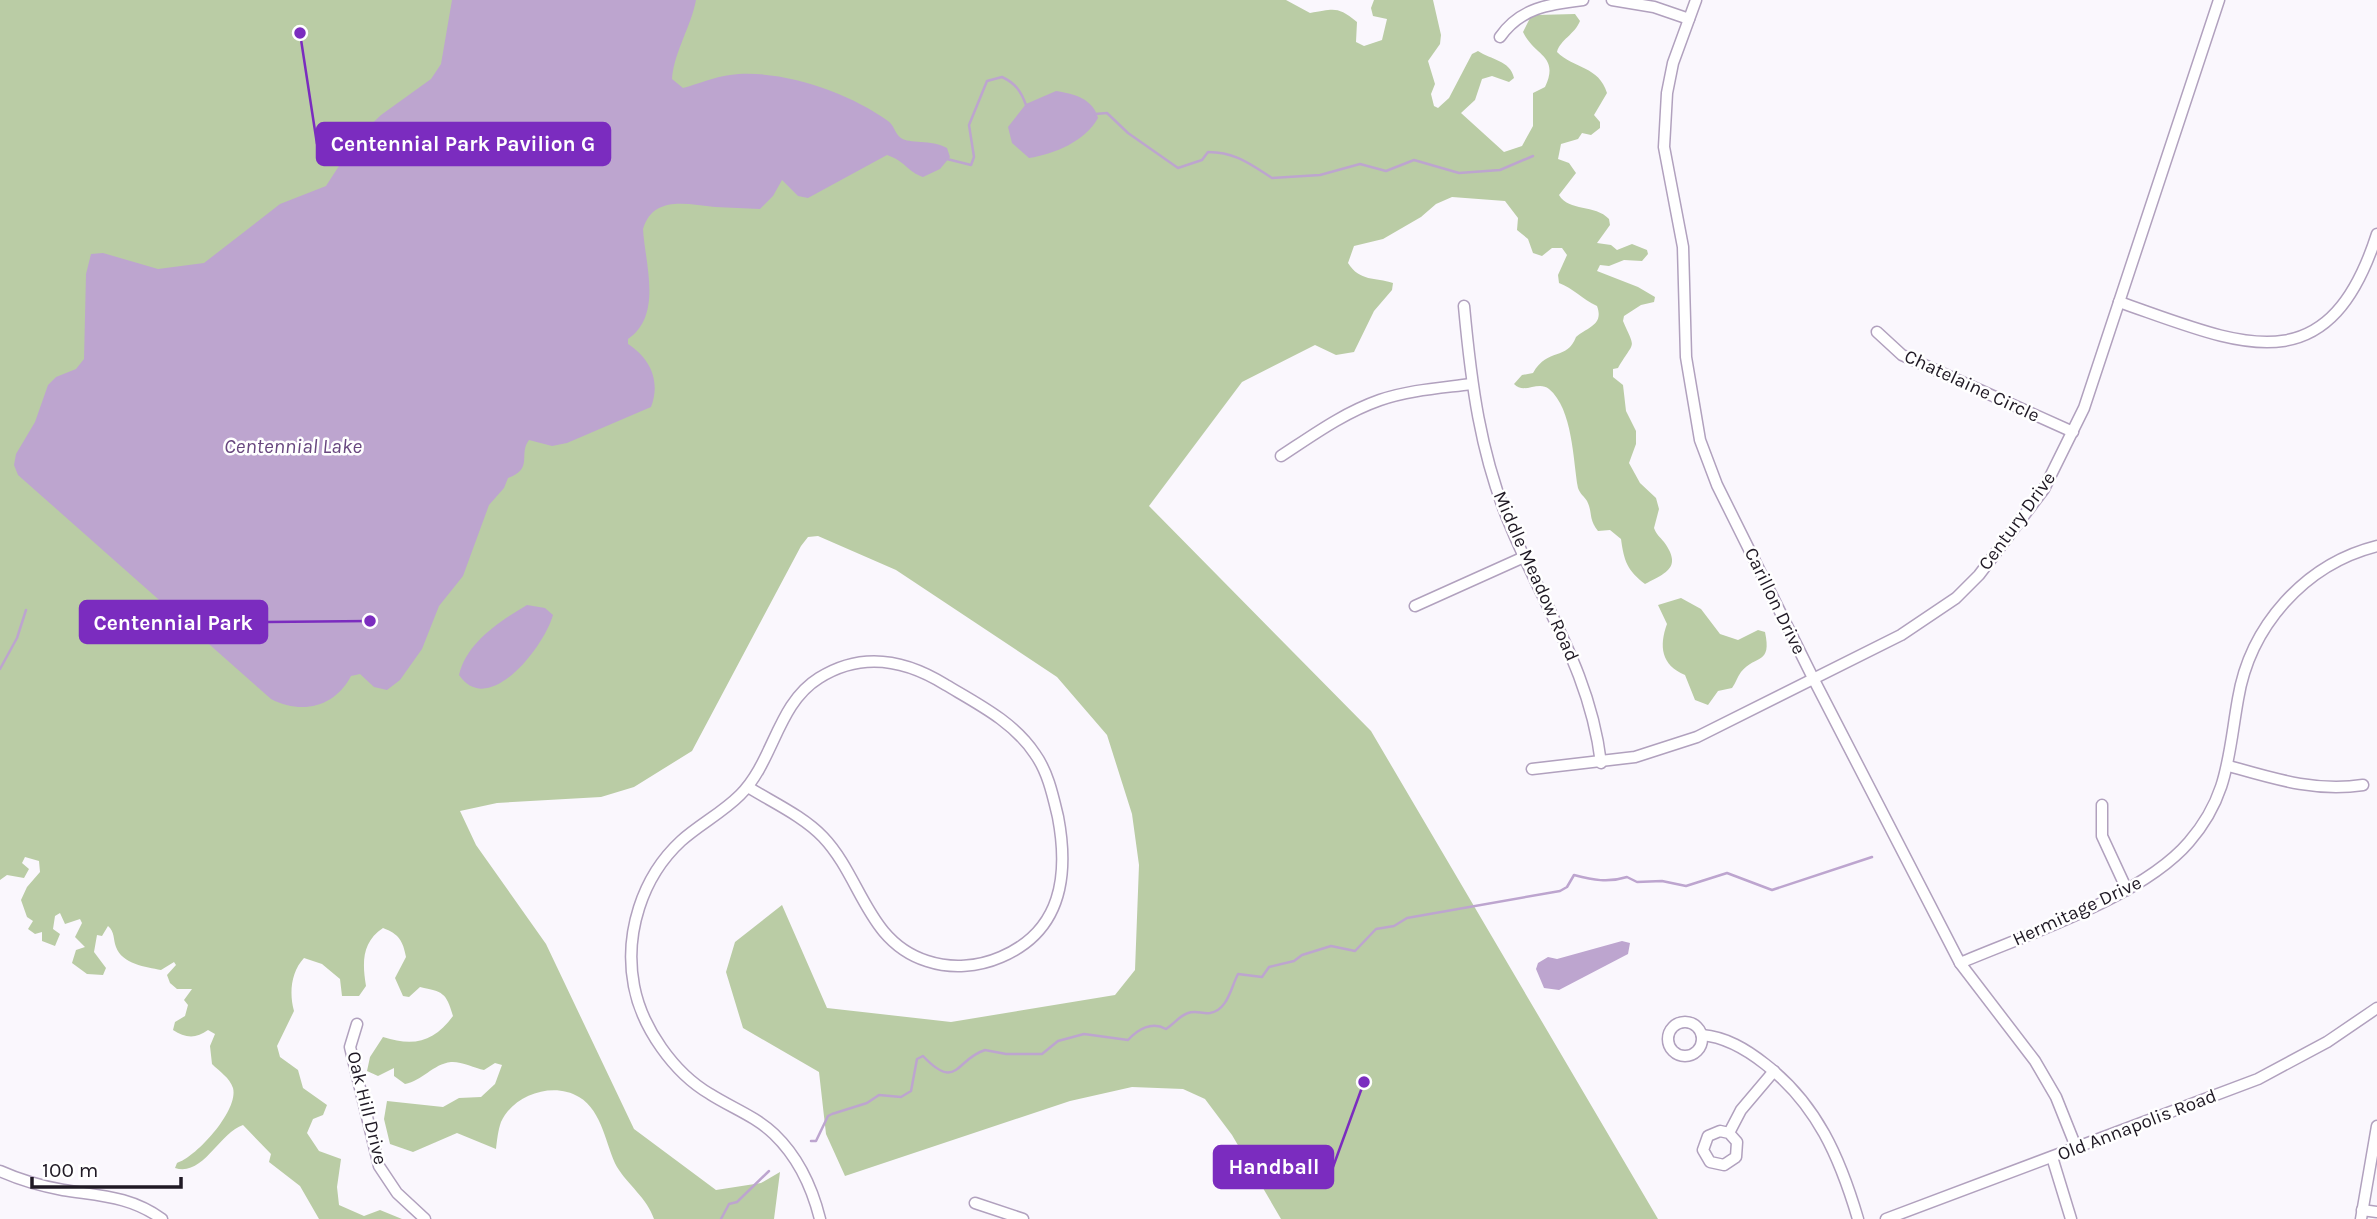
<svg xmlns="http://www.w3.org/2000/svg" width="2377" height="1219" viewBox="0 0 2377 1219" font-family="Karla,sans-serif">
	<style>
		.green { fill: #bacca5 }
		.water { fill: #bda5cf }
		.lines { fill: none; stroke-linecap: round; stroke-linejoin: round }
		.stream { stroke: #bda5cf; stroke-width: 2.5 }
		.minor-casing { stroke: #b1a1be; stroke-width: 13 }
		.minor { stroke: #fff; stroke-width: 10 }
		.labels { text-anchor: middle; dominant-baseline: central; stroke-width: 5; stroke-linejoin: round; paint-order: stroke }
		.street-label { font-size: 19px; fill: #1f1924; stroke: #fff }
		.water-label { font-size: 21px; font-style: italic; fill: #68477f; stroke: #fff }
		.leader { fill: none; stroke: #7b2cbf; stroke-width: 2.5 }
		.callout-dot { fill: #7b2cbf; stroke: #fff; stroke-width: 2.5 }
		.callout { fill: #7b2cbf; stroke: #7b2cbf; stroke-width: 2.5 }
		.callout-label { font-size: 21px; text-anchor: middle; font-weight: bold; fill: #fff }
	</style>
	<rect width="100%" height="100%" fill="#faf7fd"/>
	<g class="green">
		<path d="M0,0H1286L1310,13C1335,9 1337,6 1357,22L1356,42L1364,46L1382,40L1387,19L1373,16L1371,8L1374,0H1433L1441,35L1440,44L1428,61L1435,84L1431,94L1434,106L1438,108L1449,98L1472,54L1478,51C1491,60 1510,60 1514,78L1509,82L1492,76L1482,79L1475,100L1461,113L1504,152L1522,146L1533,126V93L1545,87C1560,55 1534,56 1523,32L1530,18L1537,15L1575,14L1580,21C1575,34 1560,40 1557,52C1574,69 1599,66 1607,93L1594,115L1600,122V128L1591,135L1582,133L1578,139L1561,144L1558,159L1569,163L1576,173L1559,195C1569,212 1595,204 1609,219L1610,225L1597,243L1611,245L1617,250L1632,244L1647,250L1648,254L1642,261L1624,260L1609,266L1600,265L1597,271L1638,287L1655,297L1654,302L1641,305L1624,316L1623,321C1636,351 1635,339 1618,368L1613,369V377L1623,385L1626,411L1636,431V444L1629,463L1640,483L1656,498L1659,509L1654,528C1656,534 1660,537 1664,542C1683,568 1665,573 1645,584C1627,570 1624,561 1621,539L1610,530L1598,531C1588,518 1593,513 1587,501C1584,496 1580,494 1578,488C1573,461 1573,409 1549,389C1538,380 1524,395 1514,384L1522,375L1533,373C1548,347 1567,361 1576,337C1588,327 1604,325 1597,306C1582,299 1573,288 1559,283L1558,275L1567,255L1562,248H1552L1542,256L1533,253L1528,239L1517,230L1518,218L1505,201L1452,197L1436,204L1421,217L1383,239L1354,246L1348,263C1360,282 1375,277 1393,283L1392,290L1374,311L1354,352L1336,355L1315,345L1242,382L1149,506L1371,731L1658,1219H1281L1232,1135L1205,1099L1183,1089L1132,1087L1070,1101L845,1176L826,1134L819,1072L743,1028L726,972L735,942L782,905L827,1008L951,1022L1115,995L1135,970L1139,865L1132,814L1107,735L1057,677L896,570L818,536L808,537L801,546L692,751L634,787L601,797L497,803L460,811L476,845L546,944L634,1129L716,1190L761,1183L780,1172L774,1219H654C647,1198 628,1185 617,1167C606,1147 603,1111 579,1097C553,1081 513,1095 501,1122C498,1130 497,1141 496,1149L457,1133L413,1152L390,1144L384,1119L387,1101L443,1107L459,1098L481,1097L495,1084L502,1065L495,1063L484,1070C475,1068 460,1061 451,1062C433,1064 422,1081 405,1084L394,1076V1068L378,1076L367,1071L370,1057L383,1037C414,1047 434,1042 453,1016C446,992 443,992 420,987L409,997L403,996L395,978L406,957C403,941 399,934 383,928C362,942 362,962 366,986L359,996H342L340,979L322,964L304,958C291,972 289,993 294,1011L277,1046L280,1057L298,1070L303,1088L327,1105L323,1115L313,1119L307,1133L319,1151L341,1159L337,1187L339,1205L364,1216L380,1210L402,1219H319L300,1186L269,1162L271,1154L243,1125C219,1133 203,1177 175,1168L177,1163C195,1158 239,1111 233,1088C230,1078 219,1071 212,1064L210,1046L215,1034L208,1030C196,1039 185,1038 173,1030L175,1022L185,1016L188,1005L184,1000L192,989H177L170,983L167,975L176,965L174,962L161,970C146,967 122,964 116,947C113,939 115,932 108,926L102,936L97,935L94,952L106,968L103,975L87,974L72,963L76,950L85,947L75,937L82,923L80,919L65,924L60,913L55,916L53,929L60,934L55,946L42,941V932L35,934L28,929L33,921L27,917L21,900L27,887L40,872L39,861L25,857L22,863L29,869L24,878L7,875L0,880Z"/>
		<path d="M1681,598L1701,609L1720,634L1738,640L1758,630L1765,632C1772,665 1756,654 1741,672C1737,677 1736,683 1732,688L1718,691L1708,705L1695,700L1685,675C1661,665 1659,646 1667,624L1658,605Z"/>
	</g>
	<g class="water">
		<path d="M452,0H696C691,27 674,52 672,79L683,88C698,84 714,77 730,75C778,68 849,92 888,121C894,125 895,134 901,138C909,144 931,139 947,148L950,157L940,169L923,177C908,172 905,161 887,155L808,198L798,196L782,180L773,196L760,209C745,208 730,208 715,207C687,204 653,195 643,229C645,264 663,315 628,339V344C650,358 661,381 651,407L567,443L552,446L529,440C518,454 534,469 508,478L504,488L489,505L463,576L439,606L422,649L400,680L387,690L374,687L360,674L351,676C335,707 302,715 271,699L18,475L14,465L16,454L35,422L48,385L56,377L76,369L84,359L86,274L91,254L103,253L158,269L204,263L280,204L326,186L357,138L381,115L431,79L441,64Z"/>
		<path d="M1056,91C1075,94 1093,99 1098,118C1085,141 1055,154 1029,158L1012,143L1008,127L1026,104Z"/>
		<path d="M527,605L545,608L553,615C545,645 489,719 459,675C466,643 500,621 527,605Z"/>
		<path d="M1622,941L1630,943L1628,954L1559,990L1544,988L1536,969L1538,963L1548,957L1557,959Z"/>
	</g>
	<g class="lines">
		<g class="stream">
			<path d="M1095,114L1107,113L1128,133L1178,168L1202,160L1208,152C1235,152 1250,164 1272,178L1320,175L1360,164L1386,171L1414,160L1459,173L1500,170L1533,156"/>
			<path d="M947,159L971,165L974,157L969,125L987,81L1002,77C1015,83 1021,91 1026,105"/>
			<path d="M0,669L17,638L26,610"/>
			<path d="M811,1141H816L828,1116L832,1114L867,1103L879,1095L901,1097L911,1091L917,1059L923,1056C957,1092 956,1059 985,1050L1006,1054H1042L1058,1041L1084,1034L1128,1040C1138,1029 1152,1021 1166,1029C1174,1024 1179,1016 1188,1013C1196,1010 1202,1014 1210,1013C1228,1010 1231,987 1238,974L1262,977L1269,967L1294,961L1302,955L1331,946L1355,951L1376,929L1394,926L1407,918L1560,891L1567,887L1574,875C1593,880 1608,883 1627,877L1637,882L1662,881L1686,886L1727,873L1772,890L1872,857"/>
			<path d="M721,1219L729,1204L737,1202L769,1171"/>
		</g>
		<defs>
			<g id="minor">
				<path d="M1612,0L1654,7L1689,19"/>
				<path d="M1696,0L1673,63L1667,93L1664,147L1683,247L1686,357L1700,440L1717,485L1813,678L1960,963L2035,1061L2056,1097L2076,1147"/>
				<path d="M1500,37C1520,8 1549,4 1583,0"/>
				<path d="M2119,302C2238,343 2327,390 2377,234"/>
				<path d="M1464,306C1471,382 1480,454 1510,525C1544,608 1590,671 1601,763"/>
				<path d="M1877,332L1902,355L2073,432"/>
				<path d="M1281,456C1313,435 1343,413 1380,400C1409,390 1441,388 1471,384"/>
				<path d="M1415,606L1524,557"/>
				<path d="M2229,766C2275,779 2315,792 2363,785"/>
				<path d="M1532,769L1635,757L1697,737L1901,635L1956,598L1979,575L2044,489L2084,408L2219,0"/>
				<path d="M748,787C772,802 803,816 823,837C862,878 867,942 927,961C951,969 978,967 1001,957C1062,931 1069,875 1058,817C1053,796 1048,772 1035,754C1014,722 978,704 946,685C906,660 862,651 819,678C777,704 774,761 740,795C722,813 700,824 681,841C642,877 624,934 634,986C642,1028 674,1073 710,1094C732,1108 755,1116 774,1134C798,1157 812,1187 820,1219"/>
				<path d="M2102,805V836L2127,890"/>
				<path d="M1960,963C2028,934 2142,897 2189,842C2229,796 2228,755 2238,699C2250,626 2305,564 2377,546"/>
				<circle cx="1685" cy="1039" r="17"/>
				<path d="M357,1024L350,1047L379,1166L397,1193L425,1219"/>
				<path d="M1702,1035C1726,1037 1746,1049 1765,1064C1817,1104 1840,1158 1858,1219"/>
				<path d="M1729,1133L1720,1131L1708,1136L1703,1150L1710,1162L1724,1165L1736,1157L1737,1142L1729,1133L1741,1110L1774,1071"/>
				<path d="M2052,1157L2071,1219"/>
				<path d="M0,1171C20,1180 41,1186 63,1190C100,1196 130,1196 162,1219"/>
				<path d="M975,1203L1023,1219"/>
				<path d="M2362,1210L2377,1212"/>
				<path d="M1886,1219L2258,1079L2327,1042L2377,1008"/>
				<path d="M2361,1219L2377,1126"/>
			</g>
		</defs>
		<use href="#minor" class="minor-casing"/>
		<use href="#minor" class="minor"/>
	</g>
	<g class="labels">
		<g class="street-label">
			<text transform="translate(1972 386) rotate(25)">Chatelaine Circle</text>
			<text transform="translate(2017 521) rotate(-54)">Century Drive</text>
			<text transform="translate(1536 576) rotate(66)">Middle Meadow Road</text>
			<text transform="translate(1775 601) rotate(64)">Carillon Drive</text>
			<text transform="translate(2077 911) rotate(-25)">Hermitage Drive</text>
			<text transform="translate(367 1108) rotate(76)">Oak Hill Drive</text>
			<text transform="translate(2137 1125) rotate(-21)">Old Annapolis Road</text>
		</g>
		<g class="water-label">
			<text x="293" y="446">Centennial Lake</text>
		</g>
	</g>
	<path class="leader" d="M300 33L317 144M370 621L267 622M1364 1082L1333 1167"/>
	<g class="callout-dot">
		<circle cx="300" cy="33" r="7"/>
		<circle cx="370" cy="621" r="7"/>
		<circle cx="1364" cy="1082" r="7"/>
	</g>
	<g class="callout">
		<rect x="317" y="123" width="293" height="42" rx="7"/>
		<rect x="80" y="601" width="187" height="42" rx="7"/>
		<rect x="1214" y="1146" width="119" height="42" rx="7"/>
	</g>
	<g class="callout-label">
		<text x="463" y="151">Centennial Park Pavilion G</text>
		<text x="173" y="630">Centennial Park</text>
		<text x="1274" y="1174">Handball</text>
	</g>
	<path d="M32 1177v10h149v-10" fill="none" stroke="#1f1924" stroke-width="3.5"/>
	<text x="42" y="1177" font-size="21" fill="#1f1924" stroke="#ffffff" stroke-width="5" paint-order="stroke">100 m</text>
</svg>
